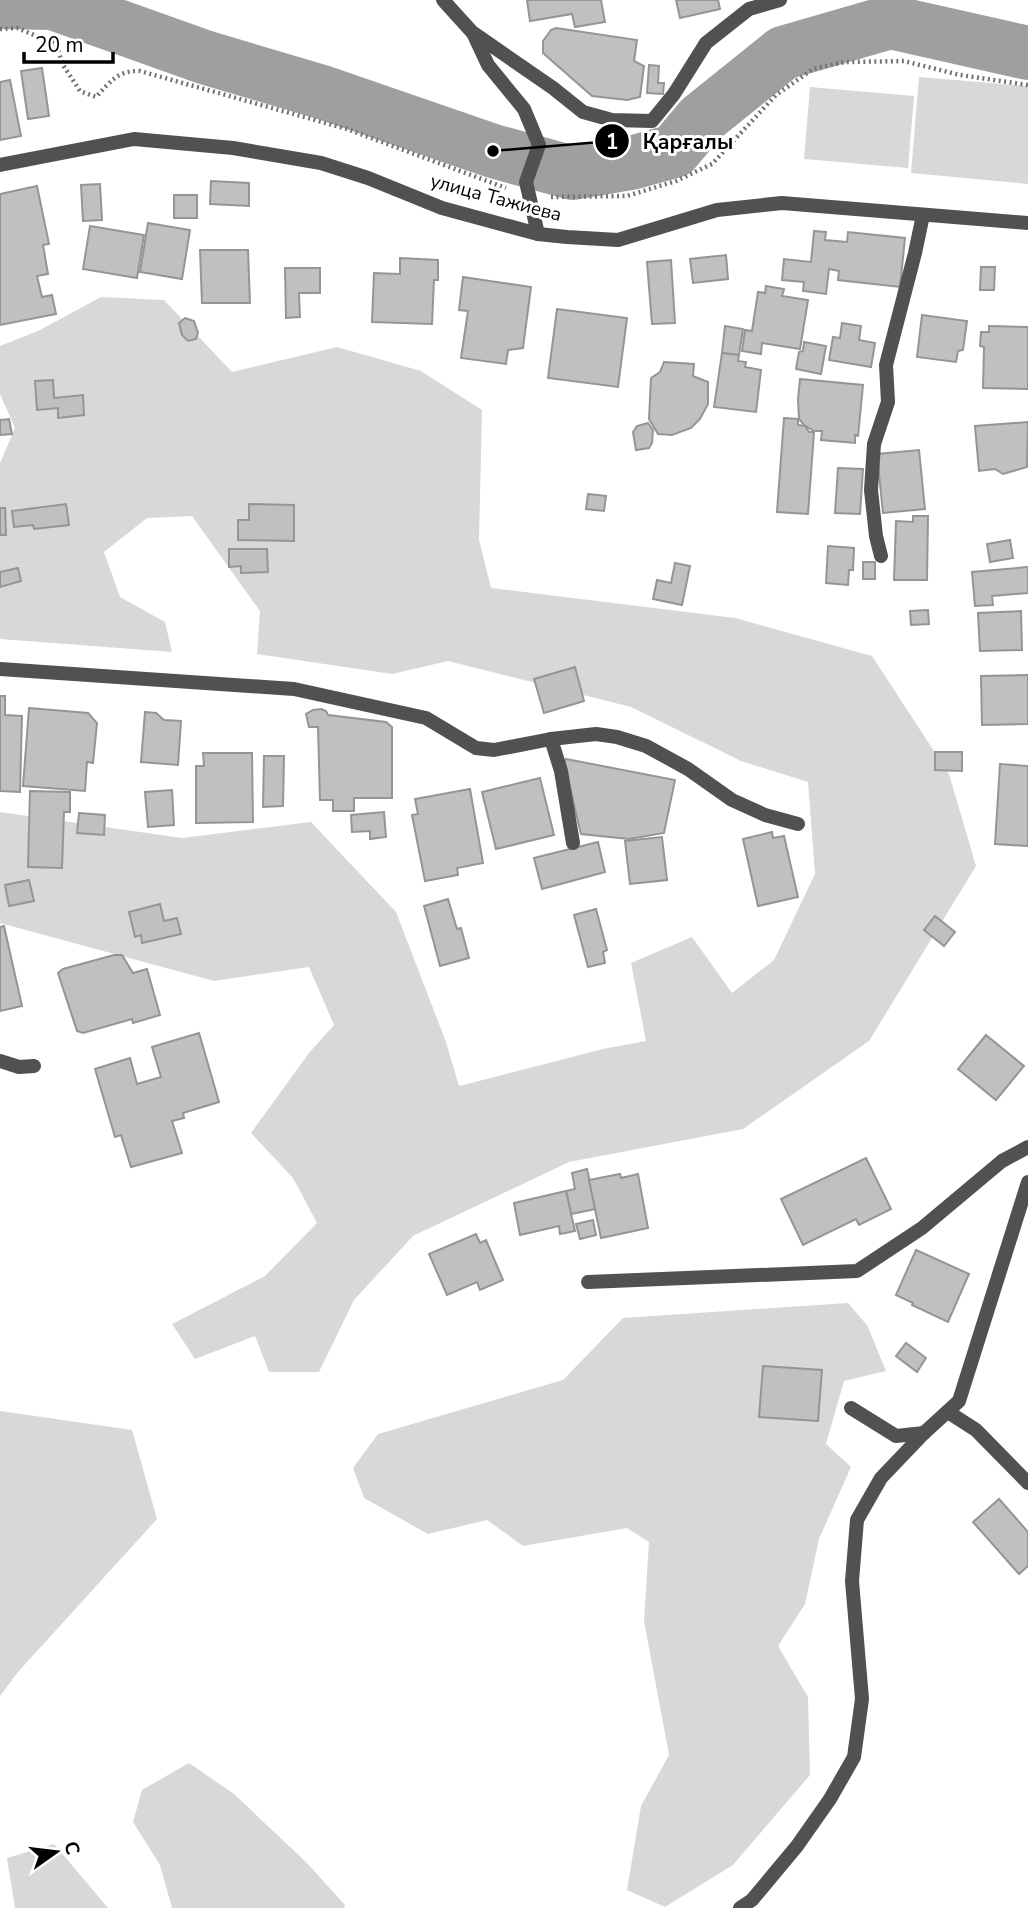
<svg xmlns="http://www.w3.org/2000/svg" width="1028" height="1908" viewBox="0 0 1028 1908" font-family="'Nunito Sans',sans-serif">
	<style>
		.green { fill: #d8d8d8 }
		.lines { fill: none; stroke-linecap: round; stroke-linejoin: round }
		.river { stroke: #9f9f9f; stroke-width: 54 }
		.building { fill: #c0c0c0; stroke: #959595; stroke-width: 2 }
		.path { stroke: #737373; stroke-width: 4.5; stroke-dasharray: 2 3.5; stroke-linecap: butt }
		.minor { stroke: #515151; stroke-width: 14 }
		.tertiary { stroke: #515151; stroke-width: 14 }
		.labels { text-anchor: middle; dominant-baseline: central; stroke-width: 6; stroke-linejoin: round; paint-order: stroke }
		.street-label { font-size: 19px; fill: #000; stroke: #fff }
		.leader { fill: none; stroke: #000; stroke-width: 2.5 }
		.callout-dot { fill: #000; stroke: #fff; stroke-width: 2.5 }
		.mark-label { font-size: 21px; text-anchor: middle; font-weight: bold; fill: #fff }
		.callout-label { font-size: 21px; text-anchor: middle; font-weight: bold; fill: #000; stroke: #fff; stroke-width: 6; stroke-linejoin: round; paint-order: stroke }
	</style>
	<rect width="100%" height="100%" fill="#fff"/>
	<g class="green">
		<path d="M919,77L1028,86V184L911,173Z"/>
		<path d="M810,87L914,96L908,168L804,159Z"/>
		<path d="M101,297L164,300L232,372L337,347L421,371L482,410L479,540L491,588L735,618L872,656L949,774L976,866L869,1041L743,1129L569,1162L413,1236L354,1300L319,1372H269L255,1336L195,1359L172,1324L265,1276L317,1223L293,1178L251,1133L309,1053L334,1025L309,967L214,981L0,923V812L182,838L311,822L396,912L446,1042L459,1086L603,1049L646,1041L631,963L692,937L732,993L774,960L815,874L808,782L741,761L631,707L448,661L392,674L257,654L260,611L192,516L147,518L104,552L120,597L165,622L172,652L0,639V463L15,428L0,394V346L38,331Z"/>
		<path d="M848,1303L867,1325L886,1371L844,1381L826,1444L851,1467L819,1539L805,1604L778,1646L808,1697L810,1775L733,1865L665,1907L627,1890L641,1806L669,1755L644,1621L649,1542L627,1528L523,1546L487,1520L428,1534L364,1498L353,1468L378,1434L563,1380L623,1318Z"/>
		<path d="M0,1411L132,1430L157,1519L18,1672L0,1696Z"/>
		<path d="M189,1763L234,1794L307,1863L345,1905L344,1908H172L160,1865L133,1822L142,1790Z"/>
		<path d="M54,1844L108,1908H15L7,1858Z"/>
	</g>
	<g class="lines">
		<path class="river" d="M0,2L53,3L204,57L325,93L493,151L573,173L631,163L674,151L701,119L783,53L890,22L1028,53"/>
	</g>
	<g class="building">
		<path d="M527,0H601L605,22L575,27L572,14L530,21Z"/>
		<path d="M676,0H718L720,9L680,18Z"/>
		<path d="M556,28L637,40L634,61L644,66L640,97L627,100L592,96L543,53V41L551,30Z"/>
		<path d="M649,65L659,66L658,83H664L663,94L647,93Z"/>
		<path d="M42,68L49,116L28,119L21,71Z"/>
		<path d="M10,80L21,136L0,140V82Z"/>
		<path d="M211,181L249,183V206L210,204Z"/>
		<path d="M100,184L102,220L83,221L81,185Z"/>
		<path d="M37,186L49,244L43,245L48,274L37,276L42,297L52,295L56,314L0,325V194Z"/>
		<rect x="174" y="195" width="23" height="23"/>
		<path d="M148,223L190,230L182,279L140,272Z"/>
		<path d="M90,226L144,235L137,278L83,269Z"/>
		<path d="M814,231L826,232L825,240L847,242L848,232L905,238L900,287L838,280L839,271L829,269L826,294L803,291L804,282L782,280L784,259L811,262Z"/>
		<path d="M200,250H248L250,303H202Z"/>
		<path d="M726,255L728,279L693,283L690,259Z"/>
		<path d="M400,258L438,260V280H434L432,324L372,322L374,273L400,274Z"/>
		<path d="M671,260L675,323L652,324L647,262Z"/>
		<path d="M981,267H995L994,290H980Z"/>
		<path d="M285,268H320V293H299L300,317L286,318Z"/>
		<path d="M463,277L531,287L523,348L508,350L506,364L461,358L468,311L459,310Z"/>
		<path d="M766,286L784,289L782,296L808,300L800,349L762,343L761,354L742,351L745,330L752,331L758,292L765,293Z"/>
		<path d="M557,309L627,318L618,387L548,378Z"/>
		<path d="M922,315L967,321L963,350L958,351L956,362L917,357Z"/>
		<path d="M185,318L194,321L198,333L196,339L188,341L182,335L179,323Z"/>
		<path d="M842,323L861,326L859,340L875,343L871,367L829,360L833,337L840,338Z"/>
		<path d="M725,326L743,329L739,355L722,353Z"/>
		<path d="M989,326L1028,327V389L983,388L984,347L980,346L981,332H989Z"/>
		<path d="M804,342L826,346L821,374L796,369L799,352L803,351Z"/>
		<path d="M722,353L739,355L738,361L746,362L745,367L761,370L756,412L714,407Z"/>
		<path d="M664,362L694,364L693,376L708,382V404L700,419L691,428L672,435L658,434L649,419L651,378L660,372Z"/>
		<path d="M800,379L863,385L858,436L855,435V443L821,440L822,431H814L804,425L799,419L798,400Z"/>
		<path d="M53,380L54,398L83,395L84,415L58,418V408L37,410L35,381Z"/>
		<path d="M784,418L798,419V425L805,426L809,432H814L808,514L777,512Z"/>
		<path d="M9,419L12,434L0,435V420Z"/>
		<path d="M1028,422L1027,467L1003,474L995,469L979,471L975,426Z"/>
		<path d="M648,423L653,430L652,443L649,448L636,450L633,432L637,426Z"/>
		<path d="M919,450L925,509L883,513L877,454Z"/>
		<path d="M838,468L863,469L860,514L835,513Z"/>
		<path d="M588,494L606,496L604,511L586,509Z"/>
		<path d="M66,504L69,525L34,529L33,525L14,527L12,511Z"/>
		<path d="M249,504L294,505V541L238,540V520H249Z"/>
		<path d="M0,508H5L6,535H0Z"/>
		<path d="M913,516H928L927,580H894L896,521L913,522Z"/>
		<path d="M1010,540L1013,558L990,562L987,544Z"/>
		<path d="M828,546L854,548L853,570H849L848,585L826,583Z"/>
		<path d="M229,549H267L268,572L241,573V566L229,567Z"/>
		<rect x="863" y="562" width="12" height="17"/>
		<path d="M675,563L690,566L682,605L653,599L657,580L671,583Z"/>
		<path d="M1028,567V593L992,596L993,605L975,606L972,572Z"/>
		<path d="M18,568L21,581L0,587V572Z"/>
		<path d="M928,610L929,624L911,625L910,611Z"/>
		<path d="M1021,611L1022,650L980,651L978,613Z"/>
		<path d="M575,667L584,701L544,713L534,679Z"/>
		<path d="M1028,675V724L982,725L981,676Z"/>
		<path d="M0,696H5V715L22,716L20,792L0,791Z"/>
		<path d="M29,708L88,713L97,723L93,763L87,762L85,791L23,786Z"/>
		<path d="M321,709L326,711L328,715L386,722L392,727V798H354V811H333V800H320L318,727H309L306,714L313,710Z"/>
		<path d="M145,712L156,713L164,720L181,721L178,765L141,762Z"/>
		<path d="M935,752H962V771L935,770Z"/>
		<path d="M203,753H252L253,822L196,823V766H204Z"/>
		<path d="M264,756H284L283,806L263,807Z"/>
		<path d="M566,759L675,780L664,833L629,839L581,834L564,763Z"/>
		<path d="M1000,764L1028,766V846L995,844Z"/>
		<path d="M540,778L554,835L496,849L482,792Z"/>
		<path d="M470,789L483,863L457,868L458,875L425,881L412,815L418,814L415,799Z"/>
		<path d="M172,790L174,825L148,827L145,792Z"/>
		<path d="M30,791L70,792V812H64L62,868L28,867Z"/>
		<path d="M384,812L386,837L370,839V831L352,832L351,815Z"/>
		<path d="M79,813L105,815L104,835L77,833Z"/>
		<path d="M772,832L773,838L784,836L798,897L758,906L743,839Z"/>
		<path d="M662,837L667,880L630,884L625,841Z"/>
		<path d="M598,842L605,872L542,889L534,858Z"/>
		<path d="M29,880L34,901L9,906L5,885Z"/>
		<path d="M448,899L457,929L461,928L469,958L440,966L424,906Z"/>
		<path d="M160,904L164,921L177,918L181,934L142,943L141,935L135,937L129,912Z"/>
		<path d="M596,909L607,950L603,952L605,963L588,967L574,915Z"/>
		<path d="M935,916L955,932L944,946L924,930Z"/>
		<path d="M4,926L22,1006L0,1011V927Z"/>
		<path d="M114,955H122L133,973L147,969L160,1015L133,1023L132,1019L83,1033L77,1031L58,973L63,969Z"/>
		<path d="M199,1033L219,1102L183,1113L184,1118L172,1121L182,1153L131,1167L121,1135L115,1137L95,1069L130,1058L137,1084L161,1077L152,1047Z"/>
		<path d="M986,1035L1024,1066L996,1100L958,1069Z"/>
		<path d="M866,1158L891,1209L859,1225L856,1219L803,1245L781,1199Z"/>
		<path d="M587,1169L596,1209L571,1214L566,1191L575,1189L572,1173Z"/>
		<path d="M620,1174L621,1178L638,1174L648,1228L601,1238L589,1180Z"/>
		<path d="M566,1191L575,1231L560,1234L559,1226L520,1235L514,1203Z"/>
		<path d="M593,1220L596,1235L580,1239L576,1224Z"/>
		<path d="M476,1234L480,1243L486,1240L503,1280L480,1290L477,1282L447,1295L429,1254Z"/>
		<path d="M916,1250L969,1274L948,1322L912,1305L913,1303L896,1295Z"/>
		<path d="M906,1343L926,1358L917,1372L896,1356Z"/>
		<path d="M763,1366L822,1370L818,1421L759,1417Z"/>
		<path d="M999,1499L1028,1532V1566L1019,1574L973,1522Z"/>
	</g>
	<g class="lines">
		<g class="path">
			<path d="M0,29L17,28L56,44L63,65L80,91L96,97C110,82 118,70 140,71L347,129L506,188"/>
			<path d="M551,197L627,196L676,181L712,164L776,95L813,69L845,62L904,61L960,75L1028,85"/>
		</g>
		<g class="minor">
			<path d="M443,0L472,32L553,88L583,112L612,120L652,121L674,94L706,43L749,9L780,0"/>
			<path d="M473,33L488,65L524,109L539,145L526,182L538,234"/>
			<path d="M881,556L876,536L871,490L874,444L888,402L886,365L915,253L923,215"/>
			<path d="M0,669L294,689L426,718L476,748L494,750L551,739L596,734L617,737L646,746L688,769L732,800L765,815L798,824"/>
			<path d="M551,739L561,771L573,843"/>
			<path d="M0,1061L19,1067L34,1066"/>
			<path d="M588,1282L857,1271L922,1228L1002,1161L1028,1147"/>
			<path d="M851,1408L896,1436L924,1433"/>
			<path d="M948,1412L976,1430L1028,1483"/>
			<path d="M740,1908L752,1900L797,1846L830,1799L854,1757L862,1699L852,1581L857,1520L881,1478L924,1433L959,1401L1028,1182"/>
		</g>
		<path class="tertiary" d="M0,165L134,139L233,148L321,163L368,178L442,208L538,234L567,237L618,240L717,210L782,203L1028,223"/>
	</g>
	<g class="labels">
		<g class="street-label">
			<text transform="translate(496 198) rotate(15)">улица Тажиева</text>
		</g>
	</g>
	<path class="leader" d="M493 151L612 141"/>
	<g class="callout-dot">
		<circle cx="493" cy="151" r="7"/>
		<circle cx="612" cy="141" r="18"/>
	</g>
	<g class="mark-label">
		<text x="612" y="149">1</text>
	</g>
	<g class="callout-label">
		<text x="688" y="149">Қарғалы</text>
	</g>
	<g transform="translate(56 1852) rotate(76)" stroke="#ffffff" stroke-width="5" paint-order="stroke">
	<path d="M0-5L12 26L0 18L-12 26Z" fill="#000000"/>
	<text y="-10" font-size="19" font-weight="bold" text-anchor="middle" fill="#000000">С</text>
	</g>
	<path d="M24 52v10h89v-10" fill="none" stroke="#000000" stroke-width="3.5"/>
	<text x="35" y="52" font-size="21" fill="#000000" stroke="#ffffff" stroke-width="5" paint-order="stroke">20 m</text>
</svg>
